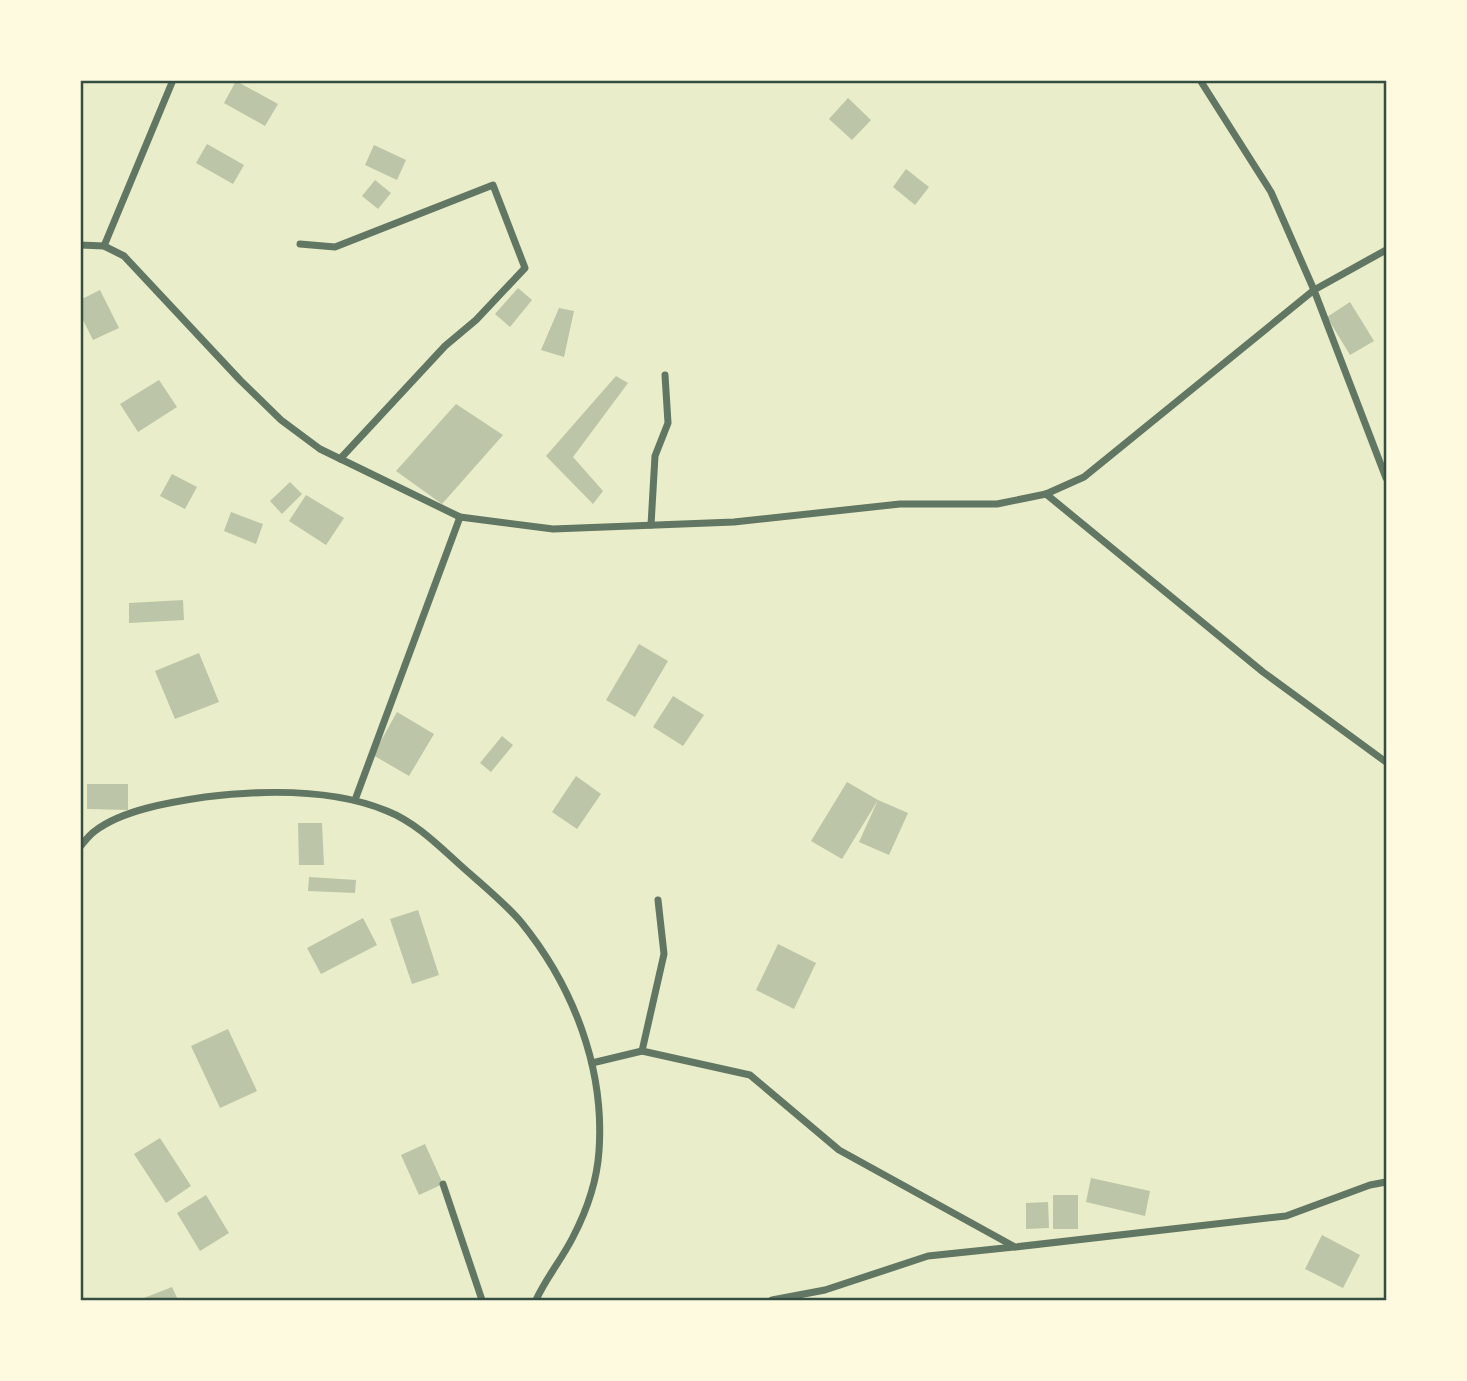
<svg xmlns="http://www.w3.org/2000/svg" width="1467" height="1381" viewBox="0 0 1467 1381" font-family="'Archivo Narrow',sans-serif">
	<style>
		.building { fill: #bcc5a7 }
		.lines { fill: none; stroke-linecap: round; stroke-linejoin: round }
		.minor { stroke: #617663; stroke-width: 7 }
		.neatline { fill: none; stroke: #344e41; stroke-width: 2.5 }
	</style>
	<rect width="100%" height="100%" fill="#e9edc9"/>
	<g class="building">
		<path d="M236,81L278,104L265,126L224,103Z"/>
		<path d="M848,98L871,120L852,140L829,119Z"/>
		<path d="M207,144L244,165L233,184L196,163Z"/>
		<path d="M374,145L406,160L397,180L365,165Z"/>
		<path d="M906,169L929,187L915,205L893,187Z"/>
		<path d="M375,180L391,193L378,209L362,196Z"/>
		<path d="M518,288L532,300L510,327L495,314Z"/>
		<path d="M100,290L119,328L93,340L80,314V300Z"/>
		<path d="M1350,302L1374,341L1350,355L1327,317Z"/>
		<path d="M559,308L574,311L564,357L541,350Z"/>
		<path d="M616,376L628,383L573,457L603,491L593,504L546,456Z"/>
		<path d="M159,380L177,407L138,432L120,404Z"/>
		<path d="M456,404L503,435L442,504L396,471Z"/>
		<path d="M172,474L197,487L185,509L160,496Z"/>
		<path d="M290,482L302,494L282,514L270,501Z"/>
		<path d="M306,495L344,518L326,545L289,521Z"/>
		<path d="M231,512L263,524L256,544L224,531Z"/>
		<path d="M183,600L184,620L129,623V603Z"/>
		<path d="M639,644L668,661L635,717L606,700Z"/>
		<path d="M199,653L219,702L175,719L155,671Z"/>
		<path d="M673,696L704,715L683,746L653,727Z"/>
		<path d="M397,712L434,734L409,776L373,755Z"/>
		<path d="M502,736L513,745L491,772L480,763Z"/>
		<path d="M576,776L601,794L577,829L552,812Z"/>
		<path d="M847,782L878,800L842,859L811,841Z"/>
		<path d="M87,784H128V810L87,809Z"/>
		<path d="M878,800L908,813L889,855L859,842Z"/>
		<path d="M298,823H322L324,865H299Z"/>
		<path d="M309,877L356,880L355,893L308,891Z"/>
		<path d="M418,910L439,975L412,984L390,919Z"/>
		<path d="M363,918L377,945L321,974L307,948Z"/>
		<path d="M778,944L816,963L794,1009L756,990Z"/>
		<path d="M228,1029L257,1091L220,1108L191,1046Z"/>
		<path d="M160,1138L191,1186L166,1203L134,1154Z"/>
		<path d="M425,1144L443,1184L419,1195L401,1155Z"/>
		<path d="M1091,1178L1150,1191L1145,1216L1086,1202Z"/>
		<path d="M206,1195L229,1233L200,1251L177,1213Z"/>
		<rect x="1053" y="1195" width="25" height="34"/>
		<path d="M1048,1202L1049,1228L1026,1229V1203Z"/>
		<path d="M1322,1235L1360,1255L1343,1288L1305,1269Z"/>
		<path d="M172,1287L178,1300H139Z"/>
	</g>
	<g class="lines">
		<g class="minor">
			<path d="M1200,80L1271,192L1314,290L1386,478"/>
			<path d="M300,244L335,247L493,185L525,268L476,320L445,346L340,459"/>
			<path d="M80,245L104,246L124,256L240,380L281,420L320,449L460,517L553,529L734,522L900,504H997L1046,494L1084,477L1314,290L1386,250"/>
			<path d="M104,246L173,80"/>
			<path d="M1046,494L1263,672L1386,762"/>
			<path d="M651,525L655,456L668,423L665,375"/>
			<path d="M355,800L460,517"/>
			<path d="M80,847C85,841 89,835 95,831C122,810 171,802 205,797C263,790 332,788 387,811C415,822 438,845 459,864C480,883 503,901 521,922C573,986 605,1068 599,1151C597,1181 587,1210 573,1237C562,1259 546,1278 536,1300"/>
			<path d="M642,1051L664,954L658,900"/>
			<path d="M592,1063L642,1051L750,1075L839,1150L1015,1247L1286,1216L1370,1185L1386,1182"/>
			<path d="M443,1184L482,1300"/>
			<path d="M772,1300L825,1290L928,1256L1014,1247"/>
		</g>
	</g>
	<rect width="1467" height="1381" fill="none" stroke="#fefae0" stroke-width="164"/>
	<rect x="82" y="82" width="1303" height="1217" class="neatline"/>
</svg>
